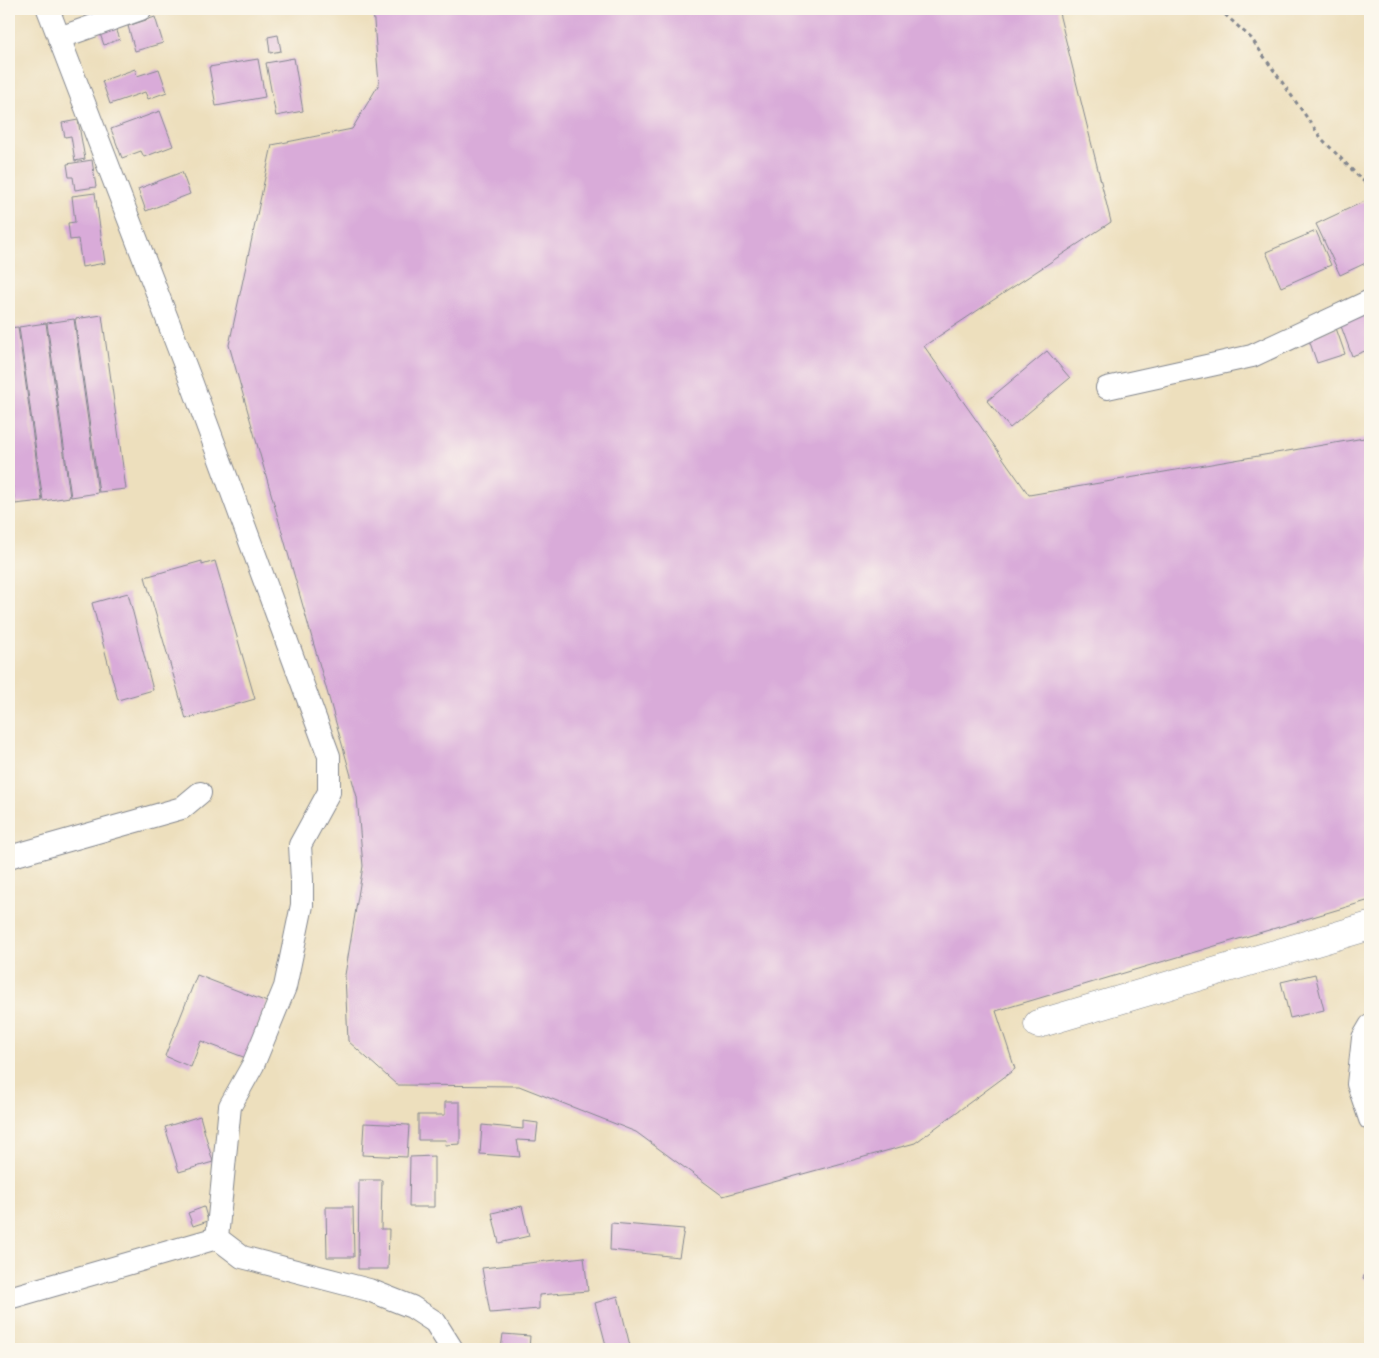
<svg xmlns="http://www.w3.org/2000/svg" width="1379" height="1358" viewBox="0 0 1379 1358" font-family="'Shantell Sans',sans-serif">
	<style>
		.building { fill: #d9abd9 }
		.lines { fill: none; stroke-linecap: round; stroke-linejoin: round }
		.minor-casing { stroke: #84878e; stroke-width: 24 }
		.tertiary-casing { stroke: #84878e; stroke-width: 29 }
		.path { stroke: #84878e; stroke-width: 3; stroke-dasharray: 4 4; stroke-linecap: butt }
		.minor { stroke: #fff; stroke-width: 22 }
		.tertiary { stroke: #fff; stroke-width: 28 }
	</style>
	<rect width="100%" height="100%" fill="#fbf7ec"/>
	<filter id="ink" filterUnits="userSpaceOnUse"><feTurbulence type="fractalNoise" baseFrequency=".02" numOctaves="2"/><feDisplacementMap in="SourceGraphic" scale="10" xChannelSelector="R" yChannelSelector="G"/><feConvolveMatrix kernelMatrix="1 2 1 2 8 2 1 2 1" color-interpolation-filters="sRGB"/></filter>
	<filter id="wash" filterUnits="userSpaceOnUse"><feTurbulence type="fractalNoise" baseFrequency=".0096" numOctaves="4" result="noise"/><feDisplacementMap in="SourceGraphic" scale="20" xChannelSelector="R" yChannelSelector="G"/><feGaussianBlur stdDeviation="1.12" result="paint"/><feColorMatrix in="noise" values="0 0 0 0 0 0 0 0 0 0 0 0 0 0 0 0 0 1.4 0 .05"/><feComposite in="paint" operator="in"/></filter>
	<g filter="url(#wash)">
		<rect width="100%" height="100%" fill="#eddfbd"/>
		<g id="blocks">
			<g class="building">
				<path d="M373,9H1058L1111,222L924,346L1029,495L1370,437V900L996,1011L1015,1069L915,1143L723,1196L636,1132L519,1086L397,1085L348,1041L345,975L363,866L357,797L229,345L272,145L352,129L379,84Z"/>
				<path d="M155,17L163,43L135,51L128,26Z"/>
				<path d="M115,26L120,39L104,45L99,31Z"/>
				<path d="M278,35L281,51L270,53L268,37Z"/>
				<path d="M294,58L303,111L276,116L266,63Z"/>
				<path d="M258,59L265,97L216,106L209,67Z"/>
				<path d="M135,69L137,76L159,69L167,92L148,99L145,92L110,104L102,81Z"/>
				<path d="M160,111L173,146L144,157L141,151L122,158L111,129Z"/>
				<path d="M78,120L85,159L75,161L71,136L65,137L62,123Z"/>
				<path d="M92,160L96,187L75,190L73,177H69L67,164Z"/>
				<path d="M182,172L190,194L146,211L138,189Z"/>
				<path d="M95,193L105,263L82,267L78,239L70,240L68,223L75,222L72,196Z"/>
				<path d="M1365,201L1370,213V261L1340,275L1316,224Z"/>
				<path d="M1316,231L1331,265L1281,287L1266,252Z"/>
				<path d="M1370,305V349L1352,356L1338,318Z"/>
				<path d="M102,315L126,489L99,492L75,319Z"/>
				<path d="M74,319L98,493L71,497L47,323Z"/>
				<path d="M46,323L70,497L43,501L19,327Z"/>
				<path d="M18,327L42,501L15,504L9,460V328Z"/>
				<path d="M1336,328L1345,354L1317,363L1308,337Z"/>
				<path d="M1047,351L1070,378L1010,428L987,401Z"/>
				<path d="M202,561V565L215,561L255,699L186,719L145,577Z"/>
				<path d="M128,593L153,690L118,700L92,603Z"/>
				<path d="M1315,974L1324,1010L1290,1018L1281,982Z"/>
				<path d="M197,975L267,1002L246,1058L201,1041L191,1067L165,1056Z"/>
				<path d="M445,1102H460V1144L445,1145L446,1140H418V1115H445Z"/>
				<path d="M200,1116L213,1162L179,1172L165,1127Z"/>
				<path d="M523,1121L538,1123L536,1141L517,1140L520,1157L480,1154L482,1125L523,1129Z"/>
				<path d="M364,1123L409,1125L407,1157L362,1155Z"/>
				<path d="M434,1156V1207H409L410,1157Z"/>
				<path d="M359,1180H382L381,1229H389L388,1269H358Z"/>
				<path d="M522,1206L529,1236L499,1243L492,1213Z"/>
				<path d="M204,1207L208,1221L193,1226L188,1213Z"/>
				<path d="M326,1207H353L354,1257H327Z"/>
				<path d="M611,1223L684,1229L679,1257L610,1250Z"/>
				<path d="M584,1257L588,1291L539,1295V1309L490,1313L482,1268Z"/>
				<path d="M1370,1262V1281L1363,1278Z"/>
				<path d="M618,1296L630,1346L620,1349H607L595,1303Z"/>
				<path d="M503,1334L530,1336L529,1349H501Z"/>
			</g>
		</g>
	</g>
	<g filter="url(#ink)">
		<use href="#blocks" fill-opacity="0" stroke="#84878e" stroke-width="1"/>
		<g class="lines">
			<defs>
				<g id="minor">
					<path d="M48,9L191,381L329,756V792L300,845L302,880V905L285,987L253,1065L230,1106L217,1238L242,1257L369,1290L412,1307L435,1322L452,1349"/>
					<path d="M59,38L141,9"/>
					<path d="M1107,388L1252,356L1370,301"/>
					<path d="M9,857L182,808L200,793"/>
					<path d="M1370,1026L1363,1038L1358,1084L1370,1119"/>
					<path d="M9,1298L217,1238"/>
				</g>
				<path id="tertiary" d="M1038,1024L1370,926"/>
			</defs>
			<use href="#minor" class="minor-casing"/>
			<use href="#tertiary" class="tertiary-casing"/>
			<path class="path" d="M1219,9L1251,38L1322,139L1362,180L1370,185"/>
			<use href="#minor" class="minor"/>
			<use href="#tertiary" class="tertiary"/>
		</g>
	</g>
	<rect width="1379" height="1358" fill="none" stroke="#fbf7ec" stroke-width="30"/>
</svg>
